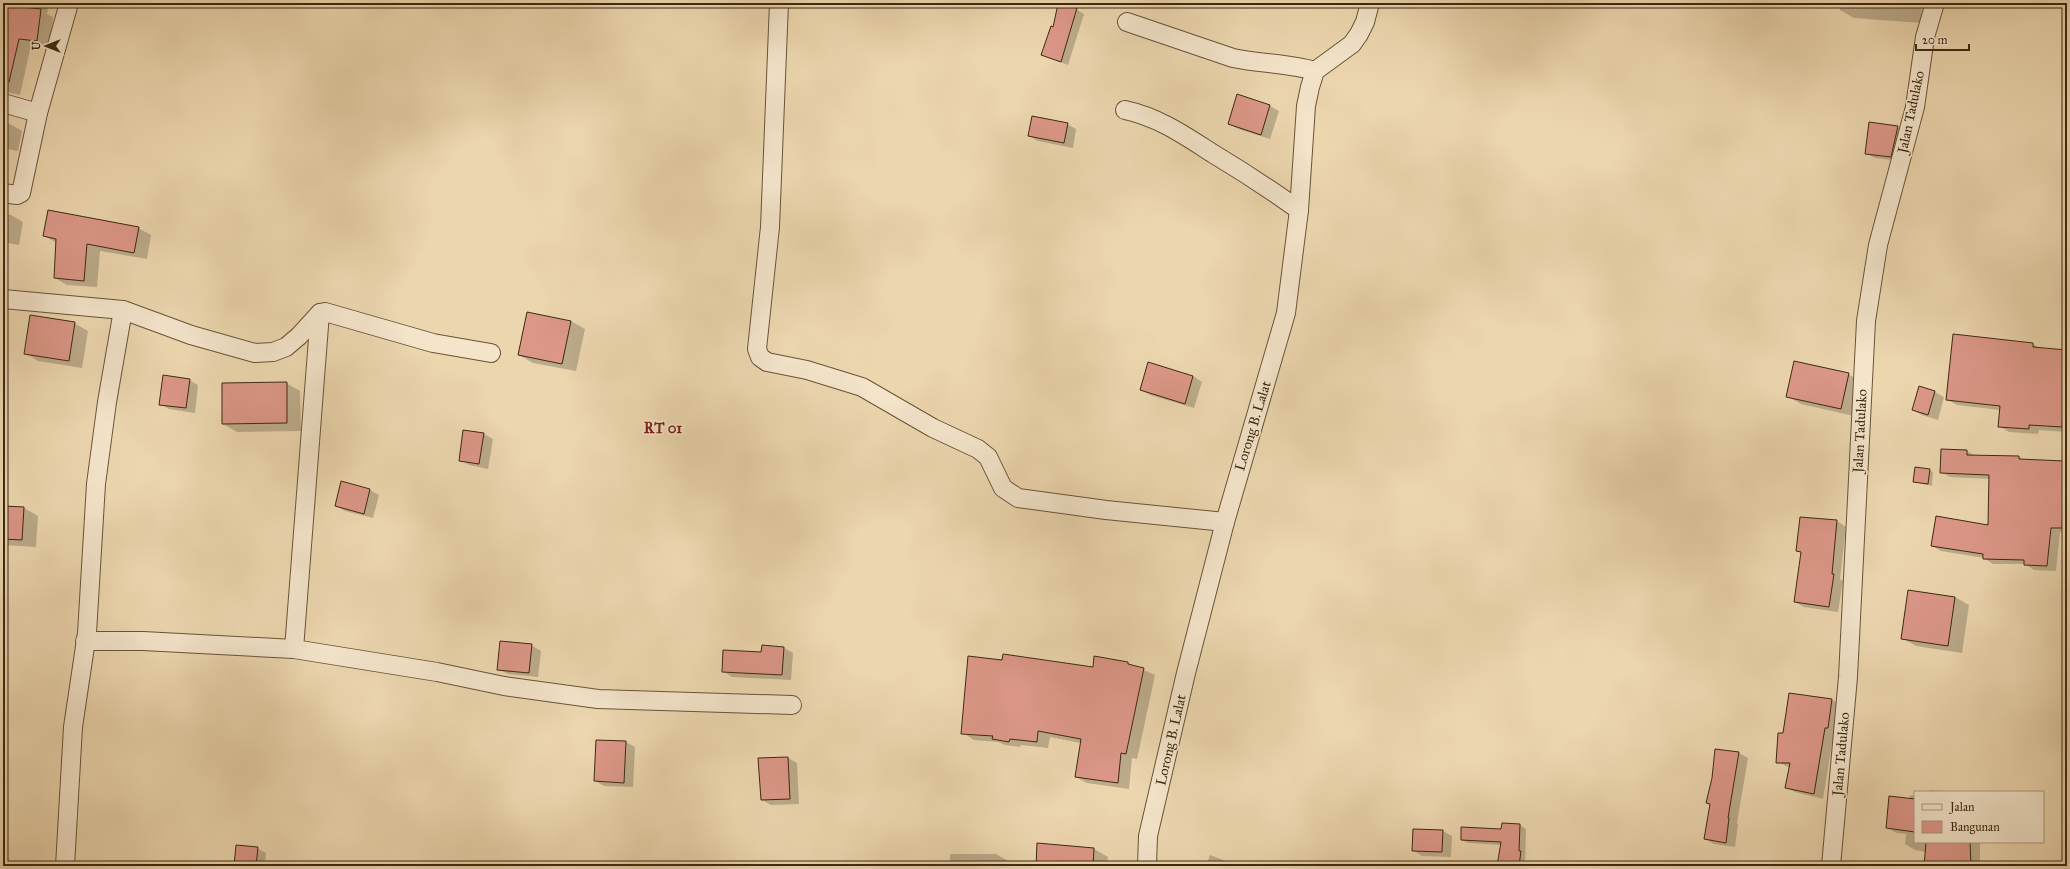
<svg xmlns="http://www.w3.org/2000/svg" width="2070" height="869" viewBox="0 0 2070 869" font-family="'IM FELL Great Primer',serif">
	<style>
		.shadow { fill: #0003 }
		.building { fill: #dc9788; stroke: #3d2911 }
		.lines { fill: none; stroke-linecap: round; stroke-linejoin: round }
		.street-casing { stroke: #695438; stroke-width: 20 }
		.street { stroke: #f3e4ca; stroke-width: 18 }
		.labels { text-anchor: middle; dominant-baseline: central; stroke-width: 3.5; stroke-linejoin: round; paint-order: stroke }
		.street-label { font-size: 14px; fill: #3d2911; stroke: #f3e4ca }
		.neighbourhood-label { font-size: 15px; font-weight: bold; fill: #7a1f14; stroke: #f3e4ca }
	</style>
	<rect width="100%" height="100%" fill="#ecd6ae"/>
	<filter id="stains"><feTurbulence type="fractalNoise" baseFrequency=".005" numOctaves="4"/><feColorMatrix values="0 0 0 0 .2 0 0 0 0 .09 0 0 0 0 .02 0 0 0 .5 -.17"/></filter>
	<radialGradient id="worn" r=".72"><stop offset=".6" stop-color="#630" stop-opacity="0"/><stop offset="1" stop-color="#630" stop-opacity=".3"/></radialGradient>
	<g class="shadow">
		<path d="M13,3H49L47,14L53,17L50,47L31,45L20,95L3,91V6L12,7Z"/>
		<path d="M1840,3H1922L1921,23L1854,18L1840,10Z"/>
		<path d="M1076,9L1084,14L1068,65L1042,55L1053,28Z"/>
		<path d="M1238,95L1270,106L1279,111L1270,139L1238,129L1229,124Z"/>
		<path d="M3,123L10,124L22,131L18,151L3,148Z"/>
		<path d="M1067,124L1076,129L1073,148L1038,141L1029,136Z"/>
		<path d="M1897,127L1906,132L1900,161L1875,158L1866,153Z"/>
		<path d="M3,214L11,215L23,222L19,245L8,243L3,265Z"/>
		<path d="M138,228L151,235L147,259L100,251L97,287L67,285L55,278L57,243L44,236Z"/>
		<path d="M571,321L585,329L576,371L533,363L519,355Z"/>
		<path d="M74,323L88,331L82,368L38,361L25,353Z"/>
		<path d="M2033,344L2042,349L2067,351V432L2039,430L2038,434L2009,432L1999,426L2000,410L1957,405L1947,399Z"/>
		<path d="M1149,363L1193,376L1202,382L1194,408L1150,395L1141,390Z"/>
		<path d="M1848,374L1862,382L1854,416L1801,404L1787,396Z"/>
		<path d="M189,380L198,385L195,413L169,409L160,404Z"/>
		<path d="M286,383L300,391L301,431L237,432L223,424Z"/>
		<path d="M1920,388L1935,392L1944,397L1938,420L1922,415L1913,410Z"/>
		<path d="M464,431L484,434L493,439L488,469L469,465L460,460Z"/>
		<path d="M1967,451L1975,456L2019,457L2025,460L2067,462V533L2060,532L2056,571L2034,570L2025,564H1993L1984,558L1941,551L1932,546L1989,526L1990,479L1950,477L1941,472Z"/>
		<path d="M1929,470L1933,472L1932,486L1914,482Z"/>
		<path d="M342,483L370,490L379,495L373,518L345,511L336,506Z"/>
		<path d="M3,507L24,508L38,516L36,547L3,545Z"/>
		<path d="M1837,521L1846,527L1840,579L1843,581L1838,612L1804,607L1795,602L1802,553L1797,550Z"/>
		<path d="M1955,597L1969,605L1962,653L1916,646L1902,638Z"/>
		<path d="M531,645L541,651L538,677L508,674L498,669Z"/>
		<path d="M784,648L793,653L791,680L732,677L723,671Z"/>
		<path d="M1128,663L1155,675L1137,759L1132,758L1129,789L1087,783L1076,777L1081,743L1050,737L1048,748L1021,745L1020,747L1005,745L998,742L974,740L963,733L1093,668Z"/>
		<path d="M1789,694L1832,700L1841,705L1837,733L1834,732L1823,799L1795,792L1786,787L1790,768L1778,762Z"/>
		<path d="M626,742L635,747L633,787L604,786L595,781Z"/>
		<path d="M1716,750L1739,753L1748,758L1737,823L1738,824L1735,847L1714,844L1705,839L1711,804L1707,802L1713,779Z"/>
		<path d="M788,758L797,763L799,804L771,805L762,800Z"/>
		<path d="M1930,790L1942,791L1944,792H1929Z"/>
		<path d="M1910,795L1915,796V842H1980V863L2014,861L2022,866H1925L1926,852L1915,850L1905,844L1906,834L1897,833L1887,828L1909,800Z"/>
		<path d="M1520,825L1526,829L1525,866H1498L1501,845L1468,843L1462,840Z"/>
		<path d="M1443,831L1452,836L1451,857L1422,856L1413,850Z"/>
		<path d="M1038,844L1094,849L1108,857L1107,866H1037Z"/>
		<path d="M257,848L266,853L265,866H235Z"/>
		<path d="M950,854H996L1010,862V866H950Z"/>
		<path d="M1210,855L1239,866H1206Z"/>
	</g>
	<g class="building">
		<path d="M1058,4L1077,8L1061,62L1041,55L1051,26L1053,27Z"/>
		<path d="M3,5L41,9L37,41L19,39L9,82H3Z"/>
		<path d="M1237,94L1270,105L1261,135L1228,124Z"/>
		<path d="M1032,116L1068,123L1064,143L1028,136Z"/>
		<path d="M1869,122L1898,126L1891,157L1865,154Z"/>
		<path d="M48,210L139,227L134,253L87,244L84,281L54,278L56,239L43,236Z"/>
		<path d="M527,312L571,321L562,364L518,355Z"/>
		<path d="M30,315L75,322L69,361L24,354Z"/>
		<path d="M1953,334L2033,343V347L2067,350L2066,408H2063L2062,427L2029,425V429L1998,427L2000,406L1946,400Z"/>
		<path d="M1794,361L1849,373L1841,409L1786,397Z"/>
		<path d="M1148,362L1193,376L1185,404L1140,390Z"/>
		<path d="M163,375L190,379L186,408L159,405Z"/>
		<path d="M287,382V423L222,424V383Z"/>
		<path d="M1919,386L1935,391L1928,415L1912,410Z"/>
		<path d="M463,430L484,433L479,464L459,461Z"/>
		<path d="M1941,449L1967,450V455L2019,456V459L2065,461L2062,528H2051L2047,566L2024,565V560L1983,559V554L1931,546L1936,516L1988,525L1989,475L1940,473Z"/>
		<path d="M1915,467L1930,469L1928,484L1913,482Z"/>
		<path d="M341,481L370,489L364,514L335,506Z"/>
		<path d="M3,506L24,507L22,540L3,539Z"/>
		<path d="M1800,517L1837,520L1832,574H1834L1829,607L1794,602L1801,552L1796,551Z"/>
		<path d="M1908,590L1955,597L1948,646L1901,639Z"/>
		<path d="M500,641L532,644L529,673L497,670Z"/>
		<path d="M762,645L784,647L782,675L722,672L723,650L761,652Z"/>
		<path d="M1003,654L1093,667L1094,656L1128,662V664L1144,668L1126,754L1121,753L1118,783L1075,777L1081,739L1038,731L1037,742L1010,739L1009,742L992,739L993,736L961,734L968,656L1002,660Z"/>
		<path d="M1789,693L1832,699L1828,728H1825L1814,794L1785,788L1790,763H1776L1778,733H1783Z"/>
		<path d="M596,740L626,741L624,783L594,781Z"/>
		<path d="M1715,749L1739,752L1728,818H1729L1726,843L1704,839L1710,804L1706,803L1712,778Z"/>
		<path d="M788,757L790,799L761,800L758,758Z"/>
		<path d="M1889,796L1915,799V832L1886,828Z"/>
		<path d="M1502,823L1520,824L1519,851H1521L1519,866H1497L1501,842L1461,840V827L1501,829Z"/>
		<path d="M1413,829L1443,830L1442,852L1412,851Z"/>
		<path d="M1926,842H1970L1971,866H1924Z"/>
		<path d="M1037,843L1094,848L1093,866H1036Z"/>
		<path d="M236,845L258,847L256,866H234Z"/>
	</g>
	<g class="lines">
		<defs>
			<g id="street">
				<path d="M779,3L770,227L757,349L760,357L767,362L807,370L862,387L933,428L978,449L988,457L1003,488L1018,498L1106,510L1225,522"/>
				<path d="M1127,22L1233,58C1261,64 1288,63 1315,71"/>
				<path d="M3,103L38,113"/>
				<path d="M1125,110C1158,117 1184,135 1212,153C1242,171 1271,190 1299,210"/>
				<path d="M3,193L17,195L21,193L38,113L69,3"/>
				<path d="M3,299L123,310L191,335L255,353L273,352L286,347L299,336L320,313L325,312L433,343L491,353"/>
				<path d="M85,641H143L294,649L437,672L504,686L598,699L792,705"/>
				<path d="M294,649L320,313"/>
				<path d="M65,866L73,727L87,633L96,484L107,402L123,310"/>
				<path d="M1147,866L1148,836L1186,673L1225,522L1286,313L1299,210L1306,106L1310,87L1315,71L1352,44L1359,34L1365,22L1370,3"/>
				<path d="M1831,866L1848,677L1866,321L1878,245L1915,107L1925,37L1935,3"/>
			</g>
		</defs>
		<use href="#street" class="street-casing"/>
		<use href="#street" class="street"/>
	</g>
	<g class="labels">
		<g class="street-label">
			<text transform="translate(1911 112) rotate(-78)">Jalan Tadulako</text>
			<text transform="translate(1253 426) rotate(-73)">Lorong B. Lalat</text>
			<text transform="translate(1860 431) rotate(-87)">Jalan Tadulako</text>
			<text transform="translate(1171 740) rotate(-77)">Lorong B. Lalat</text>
			<text transform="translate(1841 754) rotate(-85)">Jalan Tadulako</text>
		</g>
		<g class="neighbourhood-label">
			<text x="663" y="428">RT 01</text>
		</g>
	</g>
	<rect width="2070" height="869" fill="none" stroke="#ecd6ae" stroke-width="16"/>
	<rect x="4" y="4" width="2062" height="861" fill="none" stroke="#3d2911" stroke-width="2"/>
	<rect x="8" y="8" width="2054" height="853" fill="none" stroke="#3d2911"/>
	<rect x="1914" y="791" width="130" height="52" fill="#f3e4ca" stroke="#aa9980"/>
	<rect x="1922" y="804" width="20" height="6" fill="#f3e4ca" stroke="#aa9980"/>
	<text x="1950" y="811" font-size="12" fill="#3d2911">Jalan</text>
	<rect x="1922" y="821" width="20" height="12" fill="#dc9788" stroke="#aa9980"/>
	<text x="1950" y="831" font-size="12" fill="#3d2911">Bangunan</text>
	<g transform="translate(46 46) rotate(270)" stroke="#f3e4ca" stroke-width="3" paint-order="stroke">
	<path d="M0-3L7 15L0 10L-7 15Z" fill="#3d2911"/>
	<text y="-6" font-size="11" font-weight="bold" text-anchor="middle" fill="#3d2911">U</text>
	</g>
	<path d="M1916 44v6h53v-6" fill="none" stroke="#3d2911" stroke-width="2"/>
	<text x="1922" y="44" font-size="12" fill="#3d2911" stroke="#f3e4ca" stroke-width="3" paint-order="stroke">20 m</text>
	<rect width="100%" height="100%" filter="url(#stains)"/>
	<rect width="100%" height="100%" fill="url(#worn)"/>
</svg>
